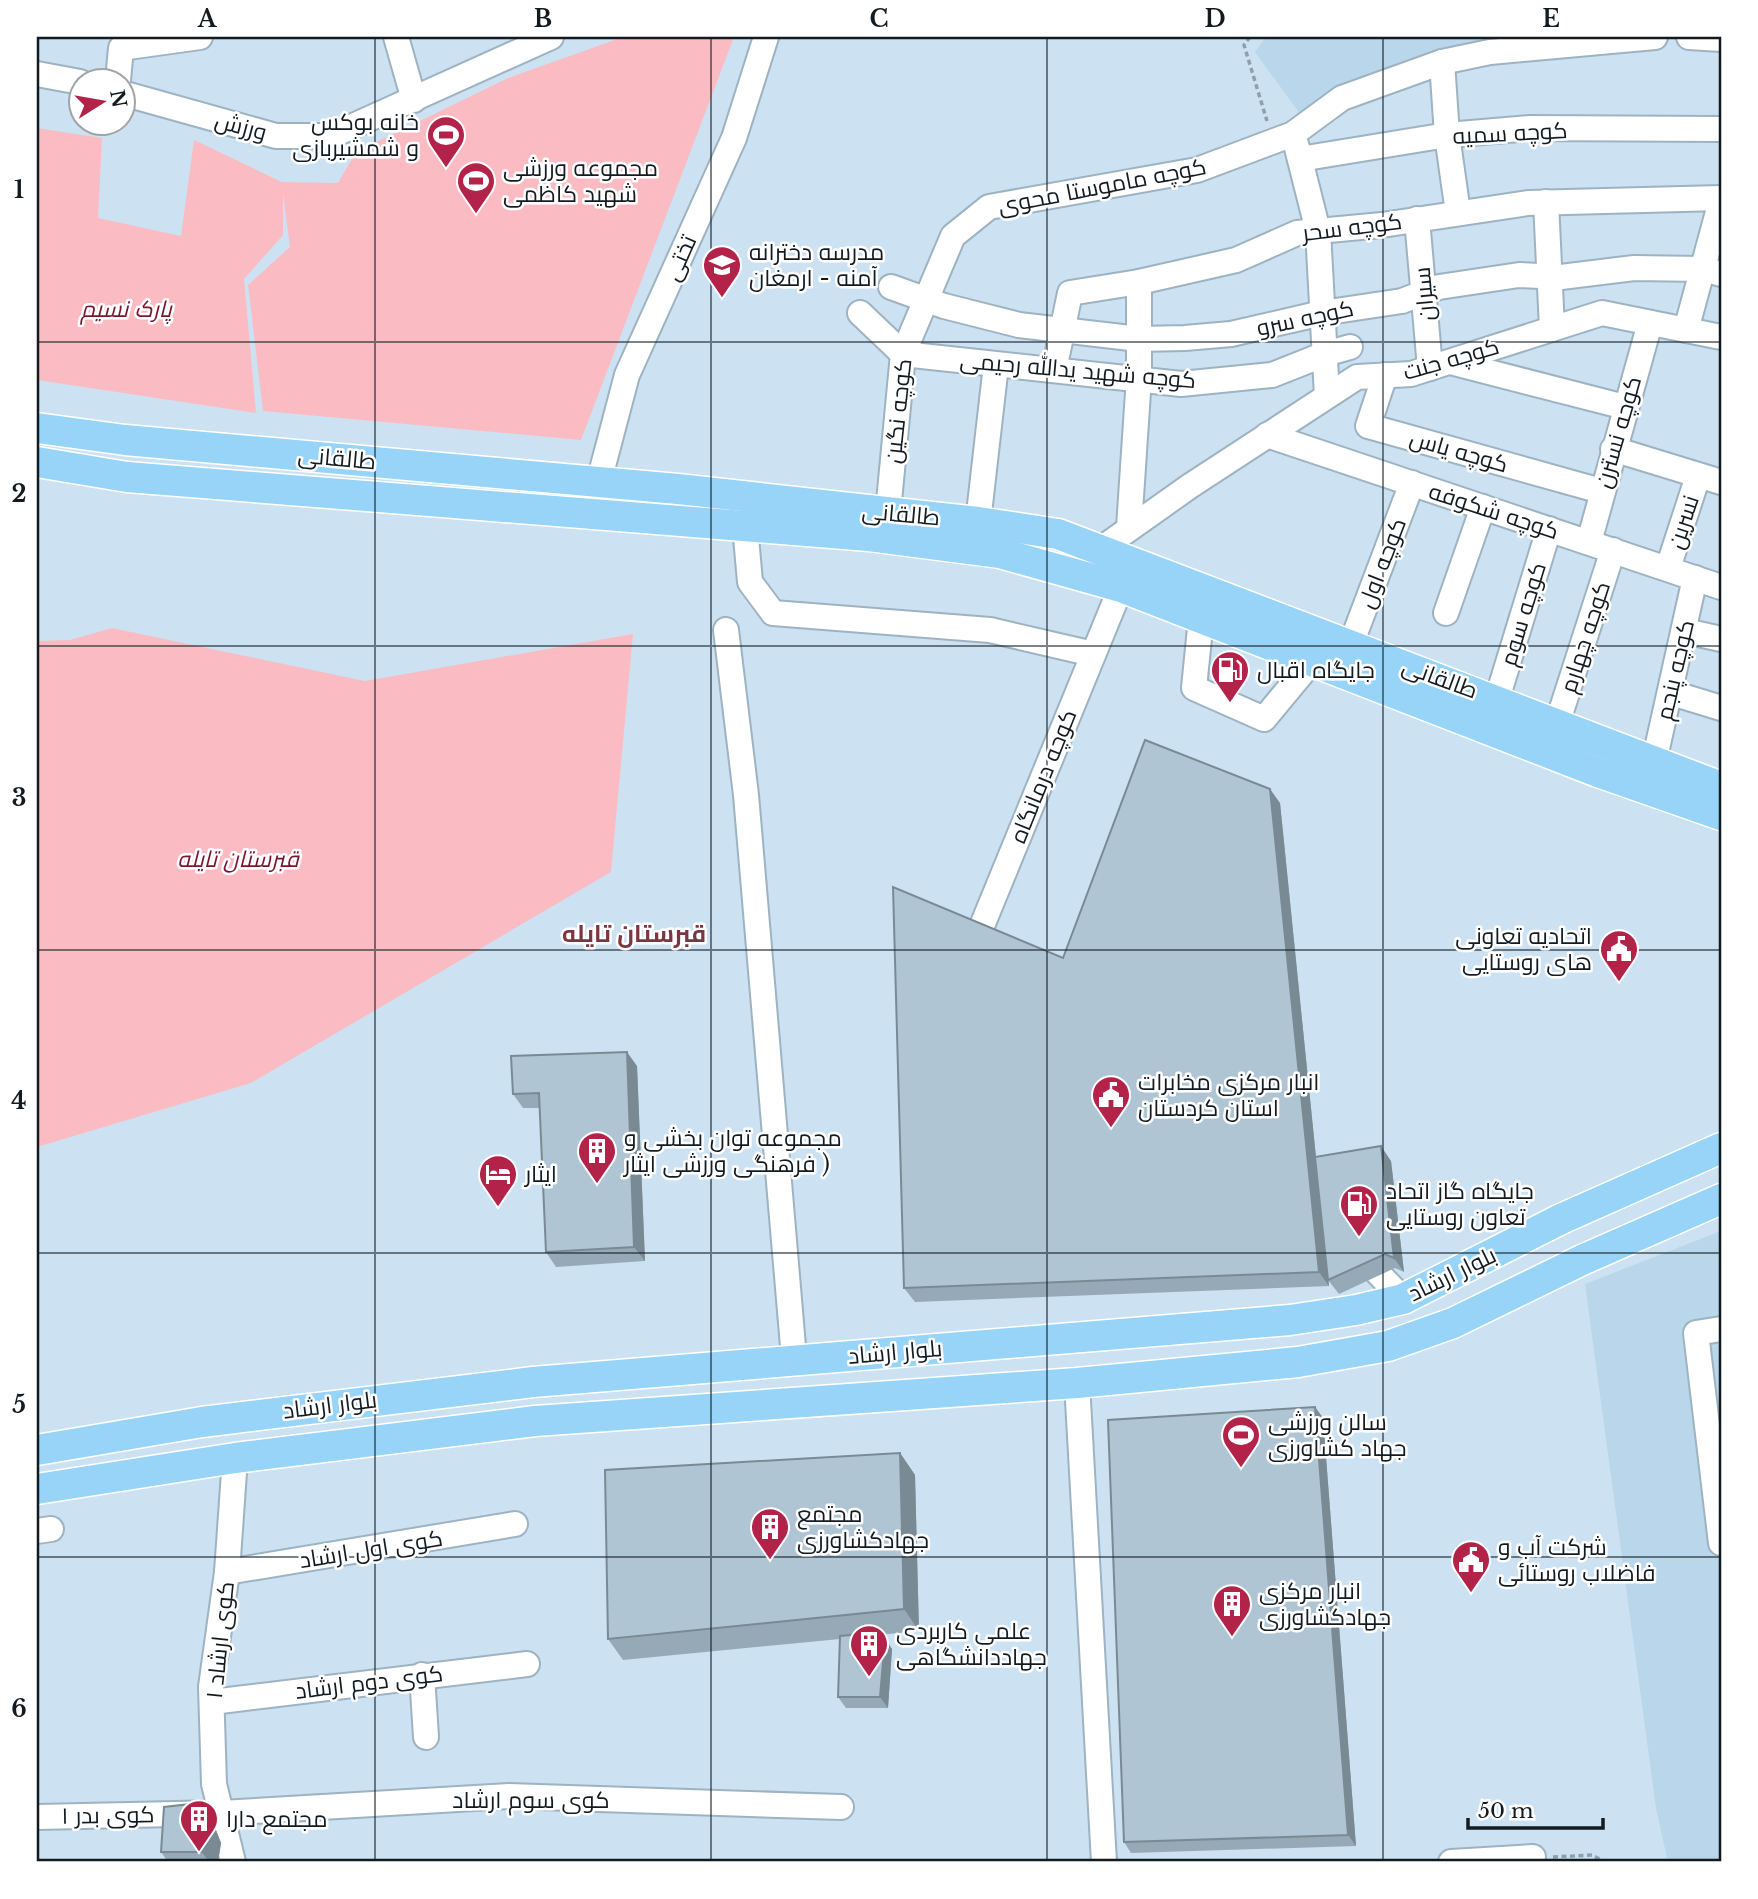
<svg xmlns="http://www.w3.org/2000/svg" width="1758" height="1899" viewBox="0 0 1758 1899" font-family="'Libre Baskerville',Cairo,serif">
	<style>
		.built { fill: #b9d6ea }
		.green { fill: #fabcc2 }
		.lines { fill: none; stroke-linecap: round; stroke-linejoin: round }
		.minor-casing { stroke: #9eb3c2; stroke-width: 28 }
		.major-casing { stroke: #fff; stroke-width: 33 }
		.path { stroke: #8fa0ad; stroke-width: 3.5; stroke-dasharray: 5 3.5; stroke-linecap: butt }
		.minor { stroke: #fff; stroke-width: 24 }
		.major { stroke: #97d4f8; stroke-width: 30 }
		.wall { fill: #96a9b6 }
		.shaded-wall { fill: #7a8a94 }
		.building { fill: #afc5d4; stroke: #7a8a94; stroke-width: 2 }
		.grid { fill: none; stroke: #131b21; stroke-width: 2; stroke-opacity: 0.55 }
		.labels { text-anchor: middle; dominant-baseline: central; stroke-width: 5; stroke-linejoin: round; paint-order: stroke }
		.poi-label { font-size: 23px; fill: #131b21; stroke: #fff; text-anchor: start }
		.street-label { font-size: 23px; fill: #131b21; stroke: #fff }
		.park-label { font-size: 23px; font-style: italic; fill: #77162e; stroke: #fff }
		.neighbourhood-label { font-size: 24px; font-weight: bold; fill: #7d3541; stroke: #fff }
		.neatline { fill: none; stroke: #131b21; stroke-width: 2.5 }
		.grid-label { font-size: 23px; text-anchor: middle; font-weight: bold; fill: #131b21 }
	</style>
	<rect width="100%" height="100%" fill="#cce2f2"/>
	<g class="built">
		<path d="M1266,37H1504L1498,58L1442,62L1306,122L1255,52Z"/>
		<path d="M1721,1231V1862H1668L1656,1808L1585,1284Z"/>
	</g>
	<g class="green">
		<path d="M623,37H734L581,440L263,411L248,285L290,247L283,193V235L244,279L256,413L37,380V128L102,138L98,218L181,236L194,140L282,182L338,183L356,152L508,78Z"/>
		<path d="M112,628L365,681L633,634L611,872L251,1083L37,1147V641L70,640Z"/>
	</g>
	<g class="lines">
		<defs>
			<g id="minor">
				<path d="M396,37L414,100"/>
				<path d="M1689,37L1721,39"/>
				<path d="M1442,62L1447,135L1458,213"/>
				<path d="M37,74L80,82"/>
				<path d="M118,80L121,48L200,37"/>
				<path d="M122,93L276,136H331L551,37"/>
				<path d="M1296,144L1318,231L1327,396"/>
				<path d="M1300,159L1447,135L1530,128L1721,129"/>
				<path d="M1546,202L1552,329"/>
				<path d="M1417,219L1430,368"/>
				<path d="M891,287L944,306L1019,325L1139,339L1185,338L1231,334L1322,313L1402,301L1439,287L1519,275L1561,277L1634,268L1703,269L1721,274"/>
				<path d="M860,313L903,354L1181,384L1272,375L1325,354L1350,347"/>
				<path d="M1686,330L1721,201"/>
				<path d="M1450,362L1625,407"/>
				<path d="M1054,370L1070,293L1139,282L1236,260L1297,233L1382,225L1528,203L1721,198"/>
				<path d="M1385,375L1368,426L1601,491"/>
				<path d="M1267,435L1721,587"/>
				<path d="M1613,449L1721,482"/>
				<path d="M599,481L627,375L734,138L766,37"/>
				<path d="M888,512L903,354L953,236L989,207L1197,170L1293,134L1342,98L1442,62L1490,52L1655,37"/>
				<path d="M978,522L996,365"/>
				<path d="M745,526L750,582L773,613L990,630L1093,654"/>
				<path d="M1129,527L1139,377V282"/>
				<path d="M1589,542L1650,323"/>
				<path d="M1101,549L1190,486L1357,377L1411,374L1602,313L1721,337"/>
				<path d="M1668,568L1698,476"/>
				<path d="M1446,613L1483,507"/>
				<path d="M1201,618L1194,688L1264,719L1312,661"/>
				<path d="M726,630L746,795L794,1358"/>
				<path d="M1685,631L1721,639"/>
				<path d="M1351,644L1412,483"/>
				<path d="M1672,693L1721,708"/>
				<path d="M1497,699L1549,529"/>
				<path d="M1557,724L1613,550"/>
				<path d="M1654,762L1695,578"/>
				<path d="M970,955L1121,587"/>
				<path d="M1371,1245L1374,1269L1403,1299"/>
				<path d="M1721,1329L1696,1333L1721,1543"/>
				<path d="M1077,1383L1104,1862"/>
				<path d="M37,1531L51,1529"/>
				<path d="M227,1572L515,1524"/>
				<path d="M422,1675L426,1737"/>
				<path d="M212,1702L527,1664"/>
				<path d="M37,1817L221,1813L509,1796L841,1807"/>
				<path d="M233,1862L214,1784L211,1687L227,1572L235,1458"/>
				<path d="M1451,1862L1533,1857"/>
			</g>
			<g id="major">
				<path d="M37,428L125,440L678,489L978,522L1058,534L1721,787"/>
				<path d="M37,462L127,477L869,536L1000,553L1121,587L1598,772L1721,815"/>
				<path d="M37,1450L202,1422L533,1382L1290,1320L1356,1310L1403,1299L1561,1219L1721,1148"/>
				<path d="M37,1489L235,1458L535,1421L1077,1383L1298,1362L1388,1346L1453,1323L1582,1260L1721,1199"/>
			</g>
		</defs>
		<use href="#minor" class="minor-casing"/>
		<use href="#major" class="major-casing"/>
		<g class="path">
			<path d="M1250,37L1244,45L1267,121"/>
			<path d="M1553,1857L1592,1855L1605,1862"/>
		</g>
		<use href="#minor" class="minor"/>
		<use href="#major" class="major"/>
	</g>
	<g class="wall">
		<path d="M1280,803L1316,1157L1391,1161L1404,1272L1395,1268L1339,1294L1328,1280L1325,1252L1329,1286L915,1302L904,1288L1063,958Z"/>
		<path d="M637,1066L645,1261L556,1267L546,1252L540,1108H523L513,1094Z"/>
		<path d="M1315,1407L1323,1418L1356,1846L1131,1853L1124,1842Z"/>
		<path d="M900,1453L915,1475L919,1631L878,1635L892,1649L888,1708H846L838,1697L840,1639L623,1660L608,1639Z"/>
		<path d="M199,1803L214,1825L221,1843L218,1862H168L161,1852Z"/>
	</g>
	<g class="shaded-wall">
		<path d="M1270,789L1280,803L1329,1286L1319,1272Z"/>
		<path d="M627,1052L637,1066L645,1261L634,1247Z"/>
		<path d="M1381,1146L1391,1161L1404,1272L1394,1258Z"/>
		<path d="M1315,1407L1323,1418L1356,1846L1348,1835Z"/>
		<path d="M900,1453L915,1475L919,1631L904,1609Z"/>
		<path d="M885,1638L892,1649L888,1708L880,1697Z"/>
		<path d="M199,1803L214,1825L221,1843L218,1862H209L202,1852Z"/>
	</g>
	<g class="building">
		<path d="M1145,740L1270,789L1319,1272L904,1288L893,887L1063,958Z"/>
		<path d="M627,1052L634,1247L546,1252L539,1093L513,1094L511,1056Z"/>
		<path d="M1381,1146L1394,1258L1385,1254L1328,1280L1315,1157Z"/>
		<path d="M1315,1407L1348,1835L1124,1842L1108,1420Z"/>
		<path d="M900,1453L904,1609L608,1639L605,1470Z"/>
		<path d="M873,1633L885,1638L880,1697H838L840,1636Z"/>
		<path d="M199,1803L206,1821L202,1852H161L164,1807Z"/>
	</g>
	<path class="grid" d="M375,37V1862M711,37V1862M1047,37V1862M1383,37V1862M37,342H1721M37,646H1721M37,950H1721M37,1253H1721M37,1557H1721"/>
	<defs>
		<symbol id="stadium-pin" viewBox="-11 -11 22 30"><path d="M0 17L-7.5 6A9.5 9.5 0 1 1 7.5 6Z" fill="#b32248" stroke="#fff"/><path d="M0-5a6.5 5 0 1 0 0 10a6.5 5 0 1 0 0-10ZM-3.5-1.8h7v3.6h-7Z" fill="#fff"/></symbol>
		<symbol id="school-pin" viewBox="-11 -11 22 30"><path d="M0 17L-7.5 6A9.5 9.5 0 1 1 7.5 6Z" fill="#b32248" stroke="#fff"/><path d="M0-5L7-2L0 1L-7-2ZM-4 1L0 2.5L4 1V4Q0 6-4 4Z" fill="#fff"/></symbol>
		<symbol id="fuel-pin" viewBox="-11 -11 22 30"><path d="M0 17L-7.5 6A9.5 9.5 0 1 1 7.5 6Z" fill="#b32248" stroke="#fff"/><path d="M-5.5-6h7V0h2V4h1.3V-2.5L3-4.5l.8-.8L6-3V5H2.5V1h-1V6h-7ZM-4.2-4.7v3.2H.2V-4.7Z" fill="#fff"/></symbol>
		<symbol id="civic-pin" viewBox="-11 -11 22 30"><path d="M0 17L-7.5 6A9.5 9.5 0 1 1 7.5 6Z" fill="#b32248" stroke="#fff"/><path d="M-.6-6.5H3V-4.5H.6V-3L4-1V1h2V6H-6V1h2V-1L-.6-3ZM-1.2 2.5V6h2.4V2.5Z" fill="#fff"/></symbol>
		<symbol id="building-pin" viewBox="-11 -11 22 30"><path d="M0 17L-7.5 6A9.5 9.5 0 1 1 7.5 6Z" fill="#b32248" stroke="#fff"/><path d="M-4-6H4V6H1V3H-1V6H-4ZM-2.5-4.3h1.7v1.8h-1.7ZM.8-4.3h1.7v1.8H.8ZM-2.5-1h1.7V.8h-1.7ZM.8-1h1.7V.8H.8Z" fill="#fff"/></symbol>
		<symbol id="hotel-pin" viewBox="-11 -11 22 30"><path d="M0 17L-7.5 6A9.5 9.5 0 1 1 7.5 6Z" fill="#b32248" stroke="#fff"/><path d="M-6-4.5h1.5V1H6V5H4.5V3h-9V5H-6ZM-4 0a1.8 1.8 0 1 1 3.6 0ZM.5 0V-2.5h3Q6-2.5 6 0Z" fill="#fff"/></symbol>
	</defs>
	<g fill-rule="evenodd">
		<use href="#stadium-pin" x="424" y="113" width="44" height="60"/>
		<use href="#stadium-pin" x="454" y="159" width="44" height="60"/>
		<use href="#school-pin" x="700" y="243" width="44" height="60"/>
		<use href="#fuel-pin" x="1208" y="648" width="44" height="60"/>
		<use href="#civic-pin" x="1597" y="927" width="44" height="60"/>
		<use href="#civic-pin" x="1089" y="1073" width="44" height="60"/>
		<use href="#building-pin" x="575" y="1129" width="44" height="60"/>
		<use href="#hotel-pin" x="476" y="1152" width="44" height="60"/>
		<use href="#fuel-pin" x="1337" y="1182" width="44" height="60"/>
		<use href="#stadium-pin" x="1219" y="1413" width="44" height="60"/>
		<use href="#building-pin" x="748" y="1505" width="44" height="60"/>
		<use href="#civic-pin" x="1449" y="1538" width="44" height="60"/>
		<use href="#building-pin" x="1210" y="1582" width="44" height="60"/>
		<use href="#building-pin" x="847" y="1622" width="44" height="60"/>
		<use href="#building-pin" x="177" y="1797" width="44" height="60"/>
	</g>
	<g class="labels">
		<g class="poi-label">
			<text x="419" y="122" text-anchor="end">خانه بوکس<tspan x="419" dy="26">و شمشیربازی</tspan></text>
			<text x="503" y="168">مجموعه ورزشی<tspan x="503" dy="26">شهید کاظمی</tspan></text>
			<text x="749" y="252">مدرسه دخترانه<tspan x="749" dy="26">آمنه - ارمغان</tspan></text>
			<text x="1257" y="670">جایگاه اقبال</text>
			<text x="1592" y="936" text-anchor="end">اتحادیه تعاونی<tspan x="1592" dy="26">های روستایی</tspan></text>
			<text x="1138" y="1082">انبار مرکزی مخابرات<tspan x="1138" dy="26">استان کردستان</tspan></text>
			<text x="624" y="1138">مجموعه توان بخشی و<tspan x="624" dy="26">فرهنگی ورزشی ایثار )</tspan></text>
			<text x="525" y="1174">ایثار</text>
			<text x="1386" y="1191">جایگاه گاز اتحاد<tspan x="1386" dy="26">تعاون روستایی</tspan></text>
			<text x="1268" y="1422">سالن ورزشی<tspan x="1268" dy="26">جهاد کشاورزی</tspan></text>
			<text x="797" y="1514">مجتمع<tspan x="797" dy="26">جهادکشاورزی</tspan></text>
			<text x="1498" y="1547">شرکت آب و<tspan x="1498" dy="26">فاضلاب روستائی</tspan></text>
			<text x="1259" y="1591">انبار مرکزی<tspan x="1259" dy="26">جهادکشاورزی</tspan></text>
			<text x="896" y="1631">علمی کاربردی<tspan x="896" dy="26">جهاددانشگاهی</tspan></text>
			<text x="226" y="1819">مجتمع دارا</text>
		</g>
		<g class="street-label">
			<text transform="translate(241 126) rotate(15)">ورزش</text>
			<text transform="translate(1510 133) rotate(-3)">کوچه سمیه</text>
			<text transform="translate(1102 186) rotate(-11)">کوچه ماموستا محوی</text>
			<text transform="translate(1352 227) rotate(-7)">کوچه سحر</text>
			<text transform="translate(680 258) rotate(-66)">تختی</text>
			<text transform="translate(1424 294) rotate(-95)">سیران</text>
			<text transform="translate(1305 318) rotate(-12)">کوچه سرو</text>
			<text transform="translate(1451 359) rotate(-16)">کوچه جنت</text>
			<text transform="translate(1078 370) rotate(5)">کوچه شهید یدالله رحیمی</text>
			<text transform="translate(898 411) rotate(-84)">کوچه نگین</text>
			<text transform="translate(1618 432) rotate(-74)">کوچه نسترن</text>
			<text transform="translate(1459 451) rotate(16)">کوچه یاس</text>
			<text transform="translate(337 458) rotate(5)">طالقانی</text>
			<text transform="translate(1494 511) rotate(18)">کوچه شکوفه</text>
			<text transform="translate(901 514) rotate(5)">طالقانی</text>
			<text transform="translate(1683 522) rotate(-72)">نسرین</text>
			<text transform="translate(1382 563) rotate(-69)">کوچه اول</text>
			<text transform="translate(1523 614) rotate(-73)">کوچه سوم</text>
			<text transform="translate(1585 637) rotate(-72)">کوچه چهارم</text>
			<text transform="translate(1675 670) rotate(-77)">کوچه پنجم</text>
			<text transform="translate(1440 678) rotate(20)">طالقانی</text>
			<text transform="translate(1043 776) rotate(-68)">کوچه درمانگاه</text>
			<text transform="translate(1452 1274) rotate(-26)">بلوار ارشاد</text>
			<text transform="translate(895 1352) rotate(-5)">بلوار ارشاد</text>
			<text transform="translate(330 1405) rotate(-7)">بلوار ارشاد</text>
			<text transform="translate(371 1549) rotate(-9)">کوی اول ارشاد</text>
			<text transform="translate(220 1640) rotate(-84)">کوی ارشاد ۱</text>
			<text transform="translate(369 1682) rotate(-7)">کوی دوم ارشاد</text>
			<text x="531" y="1800">کوی سوم ارشاد</text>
			<text transform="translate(108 1815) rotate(-1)">کوی بدر ۱</text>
		</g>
		<g class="park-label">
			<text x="126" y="309">پارک نسیم</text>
			<text x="238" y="859">قبرستان تایله</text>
		</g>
		<g class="neighbourhood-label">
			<text x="634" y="933">قبرستان تایله</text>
		</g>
	</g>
	<rect width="1758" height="1899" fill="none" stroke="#ffffff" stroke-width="77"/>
	<g transform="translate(102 102) rotate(79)"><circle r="33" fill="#ffffff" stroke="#a1a4a6" stroke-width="2"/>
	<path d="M0-5L12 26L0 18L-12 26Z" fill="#b32248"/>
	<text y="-10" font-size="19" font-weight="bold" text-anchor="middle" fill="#131b21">N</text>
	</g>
	<path d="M1468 1818v10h135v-10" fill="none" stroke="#131b21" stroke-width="3.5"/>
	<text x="1478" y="1818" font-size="21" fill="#131b21" stroke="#ffffff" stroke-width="5" paint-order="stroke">50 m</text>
	<rect x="38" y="38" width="1682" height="1822" class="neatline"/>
	<g class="grid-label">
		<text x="207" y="27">A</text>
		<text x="543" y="27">B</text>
		<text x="879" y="27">C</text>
		<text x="1215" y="27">D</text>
		<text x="1551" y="27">E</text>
		<text x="19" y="198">1</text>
		<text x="19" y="502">2</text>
		<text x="19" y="806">3</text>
		<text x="19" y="1109">4</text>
		<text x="19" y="1413">5</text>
		<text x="19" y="1717">6</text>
	</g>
</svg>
